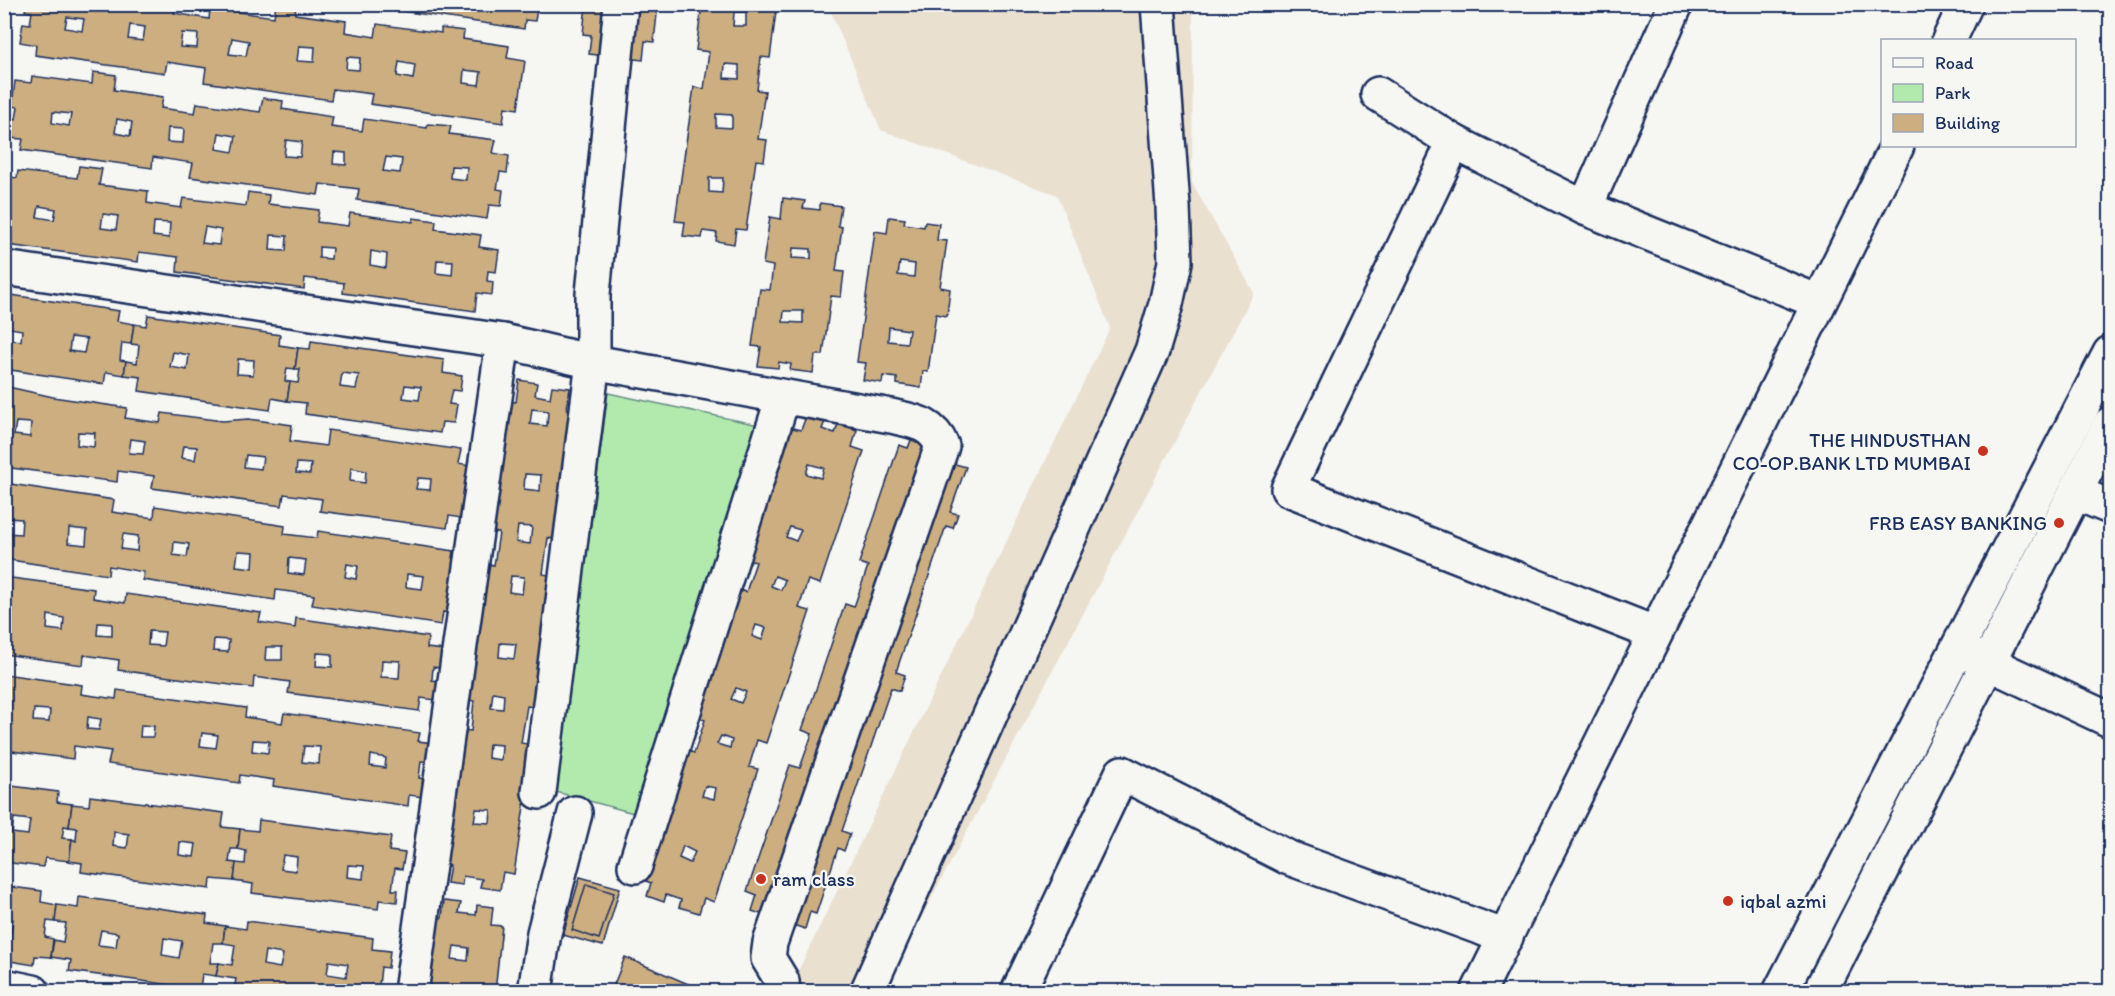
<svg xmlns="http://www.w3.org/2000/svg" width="2115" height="996" viewBox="0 0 2115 996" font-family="Itim,sans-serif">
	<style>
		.built { fill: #e9e0d0 }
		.green { fill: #b2eaad; stroke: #668c86; stroke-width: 1.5 }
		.building { fill: #ccae80; stroke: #1b2f5e; stroke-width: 1.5; fill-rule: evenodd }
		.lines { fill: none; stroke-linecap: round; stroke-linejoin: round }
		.minor-casing { stroke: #1b2f5e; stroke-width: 38 }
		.minor { stroke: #f6f6f2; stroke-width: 33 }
		.poi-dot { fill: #c8321e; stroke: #f6f6f2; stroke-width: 2 }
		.labels { text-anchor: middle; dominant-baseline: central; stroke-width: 4.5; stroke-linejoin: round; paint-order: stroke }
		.poi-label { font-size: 20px; fill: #1b2f5e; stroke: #f6f6f2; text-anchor: end }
	</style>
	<rect width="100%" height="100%" fill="#f6f6f2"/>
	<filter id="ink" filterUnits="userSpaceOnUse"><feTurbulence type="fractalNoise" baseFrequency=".0167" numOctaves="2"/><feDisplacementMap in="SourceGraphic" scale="12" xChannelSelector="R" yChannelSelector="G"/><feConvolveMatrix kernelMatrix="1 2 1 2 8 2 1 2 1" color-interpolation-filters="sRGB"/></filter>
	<g filter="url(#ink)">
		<path class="built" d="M828,5H1193L1192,183L1254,293L882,991L788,992L1110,328L1057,195L881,130Z"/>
		<path class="green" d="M608,393L759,425L641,815L556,792Z"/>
		<g class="building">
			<path d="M26,4H176L174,13L209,19L210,8L274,17L276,4H288L296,6L295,14L346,21L345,32L375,37L377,24L441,33V28L464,31L463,39L509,46L507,58L525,61L518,109L505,107L503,123L370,104L372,94L333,89L331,100L204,82L206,68L167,62L165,73L35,55L36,45L20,42L23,23L30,24L32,12L25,11ZM67,17L84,19L82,31L65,28ZM130,25L145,27L143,41L128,39ZM182,33L198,34L197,48L180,47ZM232,38L249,41L246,56L229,54ZM299,46L315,47L314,62L297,61ZM347,57L360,58L359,70L346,69ZM399,62L415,65L413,79L397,76ZM464,70L481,72L479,85L463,83Z"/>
			<path d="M382,4H538L535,21L525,20L524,29L382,8Z"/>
			<path d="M586,4H658L654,42L645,41L643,60L589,54L591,35L583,34Z"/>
			<path d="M702,4H777L770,58L761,57L757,90L765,91L758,139L767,140L764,161L756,160L746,230L736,229L734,244L716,241L717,233L703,231L702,238L683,236L685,222L675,221L694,87L704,89L709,52L696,50ZM734,12H746V26H733ZM725,64L739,65V79L724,78ZM716,114L732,115V128L716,127ZM709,178H723L722,193L709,192Z"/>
			<path d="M93,72L116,75L114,90L163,97L161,108L195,113L197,103L260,112L263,98L283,101L282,109L333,117L331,127L362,131L364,119L427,128L428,124L451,126L449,134L496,140L493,153L509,156L507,173L500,172L497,189L503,190L501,206L489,205L487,219L357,200L359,189L320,184L318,195L190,177L193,163L153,157L152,168L21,150L23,139L7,138L10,118L16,119L18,107L12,106L15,81L31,83L32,76L92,84ZM53,112L71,114L69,126L52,123ZM117,119L132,122L130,136L115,133ZM168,128L184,129L183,143L167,142ZM219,133L236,136L233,152L216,149ZM286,140L302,142L300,157L284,156ZM334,152L346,153V165L333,164ZM386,157L402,159L400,173L383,171ZM451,166L467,167L466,180L450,178Z"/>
			<path d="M79,166L102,169L99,185L148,191L147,203L181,208L183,198L246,206L248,192L269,195L268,204L319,210L317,222L348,226L350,213L413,222V218L436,221L435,229L481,235L479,247L499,250L496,272L488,271L487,281L493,282L492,295L477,293L475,311L343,293L344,283L305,278L304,289L177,272L178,257L139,252L138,262L7,245L8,234L4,233V176L17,178L18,171L77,178ZM39,206L56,209L54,220L37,217ZM103,214L118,216L116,230L101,228ZM154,222L170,223L169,238L153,236ZM205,227L221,230L219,245L202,243ZM271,235L287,236L286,251L270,250ZM319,247L332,248L331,259L319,258ZM371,251L387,254L386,268L370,265ZM437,260L453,261L452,275L436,273Z"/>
			<path d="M783,198L805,201L803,208L820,210V203L841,206L838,226L842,227L836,271L844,272L841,297L831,296L823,355H815L813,373L790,370L791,364L779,362L778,368L758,366L761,347L752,346L760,289L770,290L773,266L763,264L770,217L781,219ZM793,248L811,249V259L792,258ZM784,311H803V323L783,322Z"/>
			<path d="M889,217L905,219L904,224L924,227L925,222L939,224L937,240L947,241L940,287L950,289L947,316L936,314L928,372L923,371L921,388L897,384V378L883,376L882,383L863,380L866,363L857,362L875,231L887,233ZM900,262L915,264L914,277L898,275ZM889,327L909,330L907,343L888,341Z"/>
			<path d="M4,294L119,311L117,321L134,324L131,344L122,343L120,360L126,361L124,375L106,372L104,384L4,369V339L21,341L22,330L5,327L4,332ZM71,337L87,339L84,353L69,351Z"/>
			<path d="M148,315L280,335L279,345L298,348L295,369L287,368L285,381L290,382L287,401L272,398L270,410L139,391L141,377L124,375L126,361L137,363L139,345L131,344L134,324L146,326ZM173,352L189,355L187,370L170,367ZM238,359L254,360L253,375L237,374Z"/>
			<path d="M311,341L444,360L443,373L462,376L460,391L452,390L449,404L457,405L454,423L442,422L440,433L305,414L306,403L287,401L290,382L298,383L300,369H295L298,348L310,349ZM342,373L359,375L356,389L340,387ZM405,385L421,387L419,400L403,398Z"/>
			<path d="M519,380L537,383L535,395L550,398L552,386L570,388L567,409L578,411L559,540L548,538L543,574L554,576L534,707L527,706L521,743L533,745L514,874L503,872L500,890L480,887L482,879L463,876L462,885L447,883L450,865L441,863L461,730L471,731L474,701L463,699L483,563L494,565L499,533L488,531L507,401L516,402ZM532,409L548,411L547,426L530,424ZM525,474L541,475L540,491L524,489ZM518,526L532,527L530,544L516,542ZM511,576L524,577L522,594L509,592ZM500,643L516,644L514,659L499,657ZM493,692L504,694L503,709L491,708ZM489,744L502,745L501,760L488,758ZM476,809L491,810L490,823L474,822Z"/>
			<path d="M4,386L53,397L127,408L125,418L160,423L162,413L223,421L248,419L292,425L290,441L326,446L328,430L461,450L458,464L476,467L468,519L449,516L447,528L320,511L322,499L284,494L282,506L152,488L154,476L118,471L117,482L4,467ZM16,422L31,423L30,437L14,435ZM78,432L95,433L94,447L77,445ZM131,439L145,441L143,454L129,453ZM183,446L197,447L195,460L181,458ZM246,455L263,457L261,469L244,467ZM297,463L311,464L310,474L296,473ZM351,468L366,471L365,483L350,481ZM418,478L431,479L430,490L416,489Z"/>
			<path d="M807,414L826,419L822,429L835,433L838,424L857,430L852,447L864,451L820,584L808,580L799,608L810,611L766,743L757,740L749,767L758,769L714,902L704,898L699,913L679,907L681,900L666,895L664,902L647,896L651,883L641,879L685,750L694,753L705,720L696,717L738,590L746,592L756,562L748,560L792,428L801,430ZM809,464L824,468L821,478L806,474ZM790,527L801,530L796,541L786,537ZM775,576L785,580L781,590L771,586ZM756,625L766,628L762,640L752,636ZM736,688L746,692L741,703L731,699ZM721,736L732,740L730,748L717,744ZM705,786L716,788L714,799L702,796ZM683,846L695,852L690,863L679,858Z"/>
			<path d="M913,435L959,450L955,464L966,467L950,512L958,514L953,528L946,526L896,672L905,675L900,691L891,688L842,831L850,834L844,851L838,848L816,914L810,912L805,929L752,911L757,895L747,891L790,765L800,768L812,734L802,730L845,604L854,607L868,566L859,563L899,445L908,448Z"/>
			<path d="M4,483L114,500L112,512L154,518L155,506L285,526L284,534L317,538L318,531L454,551L453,558L468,561L459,615L443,612L441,625L312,605L314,595L276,590L275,600L143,580L144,572L109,566L108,575L4,559ZM7,518L22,519L21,534L6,533ZM69,528L87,530L86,545L68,543ZM123,534L138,536L137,551L121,549ZM174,542L189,544L187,557L173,555ZM238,551L254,552L253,568L236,566ZM289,558L306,560L304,575L288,573ZM347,564L358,566L356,579L345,577ZM407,574L424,576L422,589L406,587Z"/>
			<path d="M4,577L94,589L93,598L125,603L126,594L261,613L259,622L295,628L296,618L428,637L427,648L443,650L441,668L433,667L432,680L439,681L436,700L421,698L419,711L288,693L290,682L254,677L253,688L118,670L119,660L84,655L83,665L4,654ZM48,615L64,618L63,631L47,629ZM98,623L112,624V636L97,635ZM149,631L165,632L163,646L148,645ZM214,639L229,640L228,652L213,651ZM266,647H282V660H265ZM317,653L332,654V667L316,666ZM382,660L400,661L399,678L381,677Z"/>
			<path d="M4,674L82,685L81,694L116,699L117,690L246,708L245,717L282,723L284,713L420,733L418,741L433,743L430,762L421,761L419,778L426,779L423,797L409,795L408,806L273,786L274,780L240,775L239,783L163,772L108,764L111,751L74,746L73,759L4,750ZM34,709L50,710L49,722L33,721ZM88,717L101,719L99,730L87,729ZM141,725L154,726L153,737H140ZM202,733L218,735L216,748L200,746ZM253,740L269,741L268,753L252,751ZM304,746L320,747L319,764L302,762ZM371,755L386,758L385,768L370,766Z"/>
			<path d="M4,785L58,792L57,802L72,804L69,827L64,826L62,838L72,839L69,861L45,858L43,867L4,862ZM14,818L30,820L28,835L12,833Z"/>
			<path d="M90,796L224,813L222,827L240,829L238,849H231L229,862L236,863L234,881L211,879L210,889L81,872L82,863L69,861L72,839L76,841L77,828L69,827L72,804L89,806ZM114,832L129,834L127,848L113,846ZM180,842L196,844L194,857L179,855Z"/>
			<path d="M259,820L391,837L389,851L405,853L402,869L395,868L392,890H398L397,902L379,900L378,909L252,893L253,884L234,881L236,863L245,864L246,851L238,849L240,829L258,831ZM283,855L297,857L296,871L281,869ZM348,865L364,866L363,879L347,877Z"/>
			<path d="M580,877L620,888L603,946L563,935Z"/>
			<path d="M586,884L614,893L599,939L572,930Z"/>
			<path d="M4,886L42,891L41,902L57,905L55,922L47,921L45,937L53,939L51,957L35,956L34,965L4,960V932L11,933L13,919L4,917Z"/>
			<path d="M79,897L207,915L206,923L225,926L223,943H213L210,963H219L216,976L202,974L200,989L69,971L71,960L51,957L54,940L63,942L66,923L55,922L57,905L78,908ZM101,930L118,933L116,947L98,945ZM164,938L182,941L179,958L162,955Z"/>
			<path d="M444,901L461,903L459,913L476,915L477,905L493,907L491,925L502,926L495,992H418L427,916L442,918ZM454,946L469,948L468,961L452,959Z"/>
			<path d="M247,921L373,938L372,949L390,951L388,968L381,967L379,986L387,987L386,992L234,990L236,979L216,976L219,963L232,965L235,945L223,943L225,926L246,929ZM265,951L283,954L280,968L263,965ZM329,961L348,964L346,977L327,974Z"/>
			<path d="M625,957L707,992H611Z"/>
		</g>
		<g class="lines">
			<defs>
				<g id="minor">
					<path d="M1949,40L1966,4"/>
					<path d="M1378,94L1454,142L1585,208L1819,302"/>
					<path d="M1454,142L1288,489L1654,633"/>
					<path d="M1585,208L1676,4"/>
					<path d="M4,268L503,341L593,362L891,416C912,421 932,422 942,446L770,943L768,958L782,981L783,992"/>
					<path d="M2076,493L2110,507"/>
					<path d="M1967,653L2110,720"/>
					<path d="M539,792L593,362V294L621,4"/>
					<path d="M635,866L783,397"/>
					<path d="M4,986L33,992"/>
					<path d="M411,992L503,341"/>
					<path d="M535,992L544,933L575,813"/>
					<path d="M867,992L1152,351L1166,304L1175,262L1173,206L1158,4"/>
					<path d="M1018,992L1122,773L1289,858L1506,937"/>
					<path d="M1478,992L1897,146"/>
					<path d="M1780,992L2110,353"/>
					<path d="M1820,992L2110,424"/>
				</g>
			</defs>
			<use href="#minor" class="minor-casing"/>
			<use href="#minor" class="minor"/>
		</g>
	</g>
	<g class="poi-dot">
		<circle cx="1983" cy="451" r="6"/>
		<circle cx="2059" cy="523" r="6"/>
		<circle cx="761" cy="879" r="6"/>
		<circle cx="1728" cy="901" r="6"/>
	</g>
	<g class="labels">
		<g class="poi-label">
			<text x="1971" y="440">THE HINDUSTHAN<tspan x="1971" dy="23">CO-OP.BANK LTD MUMBAI</tspan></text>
			<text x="2047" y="523">FRB EASY BANKING</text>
			<text x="773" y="879" text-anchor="start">ram class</text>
			<text x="1740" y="901" text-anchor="start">iqbal azmi</text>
		</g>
	</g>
	<rect width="2115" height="996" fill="none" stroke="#f6f6f2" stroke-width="24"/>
	<rect x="12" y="12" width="2091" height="972" fill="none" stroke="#1b2f5e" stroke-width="2" filter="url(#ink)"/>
	<rect x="1881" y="39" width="195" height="108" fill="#f6f6f2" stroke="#9ea6b7" stroke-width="1.5"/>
	<rect x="1893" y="58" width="30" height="9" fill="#f6f6f2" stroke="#9ea6b7" stroke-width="1.5"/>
	<text x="1935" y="69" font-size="18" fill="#1b2f5e">Road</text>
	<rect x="1893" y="84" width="30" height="18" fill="#b2eaad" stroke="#9ea6b7" stroke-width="1.5"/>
	<text x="1935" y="99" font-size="18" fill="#1b2f5e">Park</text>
	<rect x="1893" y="114" width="30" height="18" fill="#ccae80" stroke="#9ea6b7" stroke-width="1.5"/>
	<text x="1935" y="129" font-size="18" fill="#1b2f5e">Building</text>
</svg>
